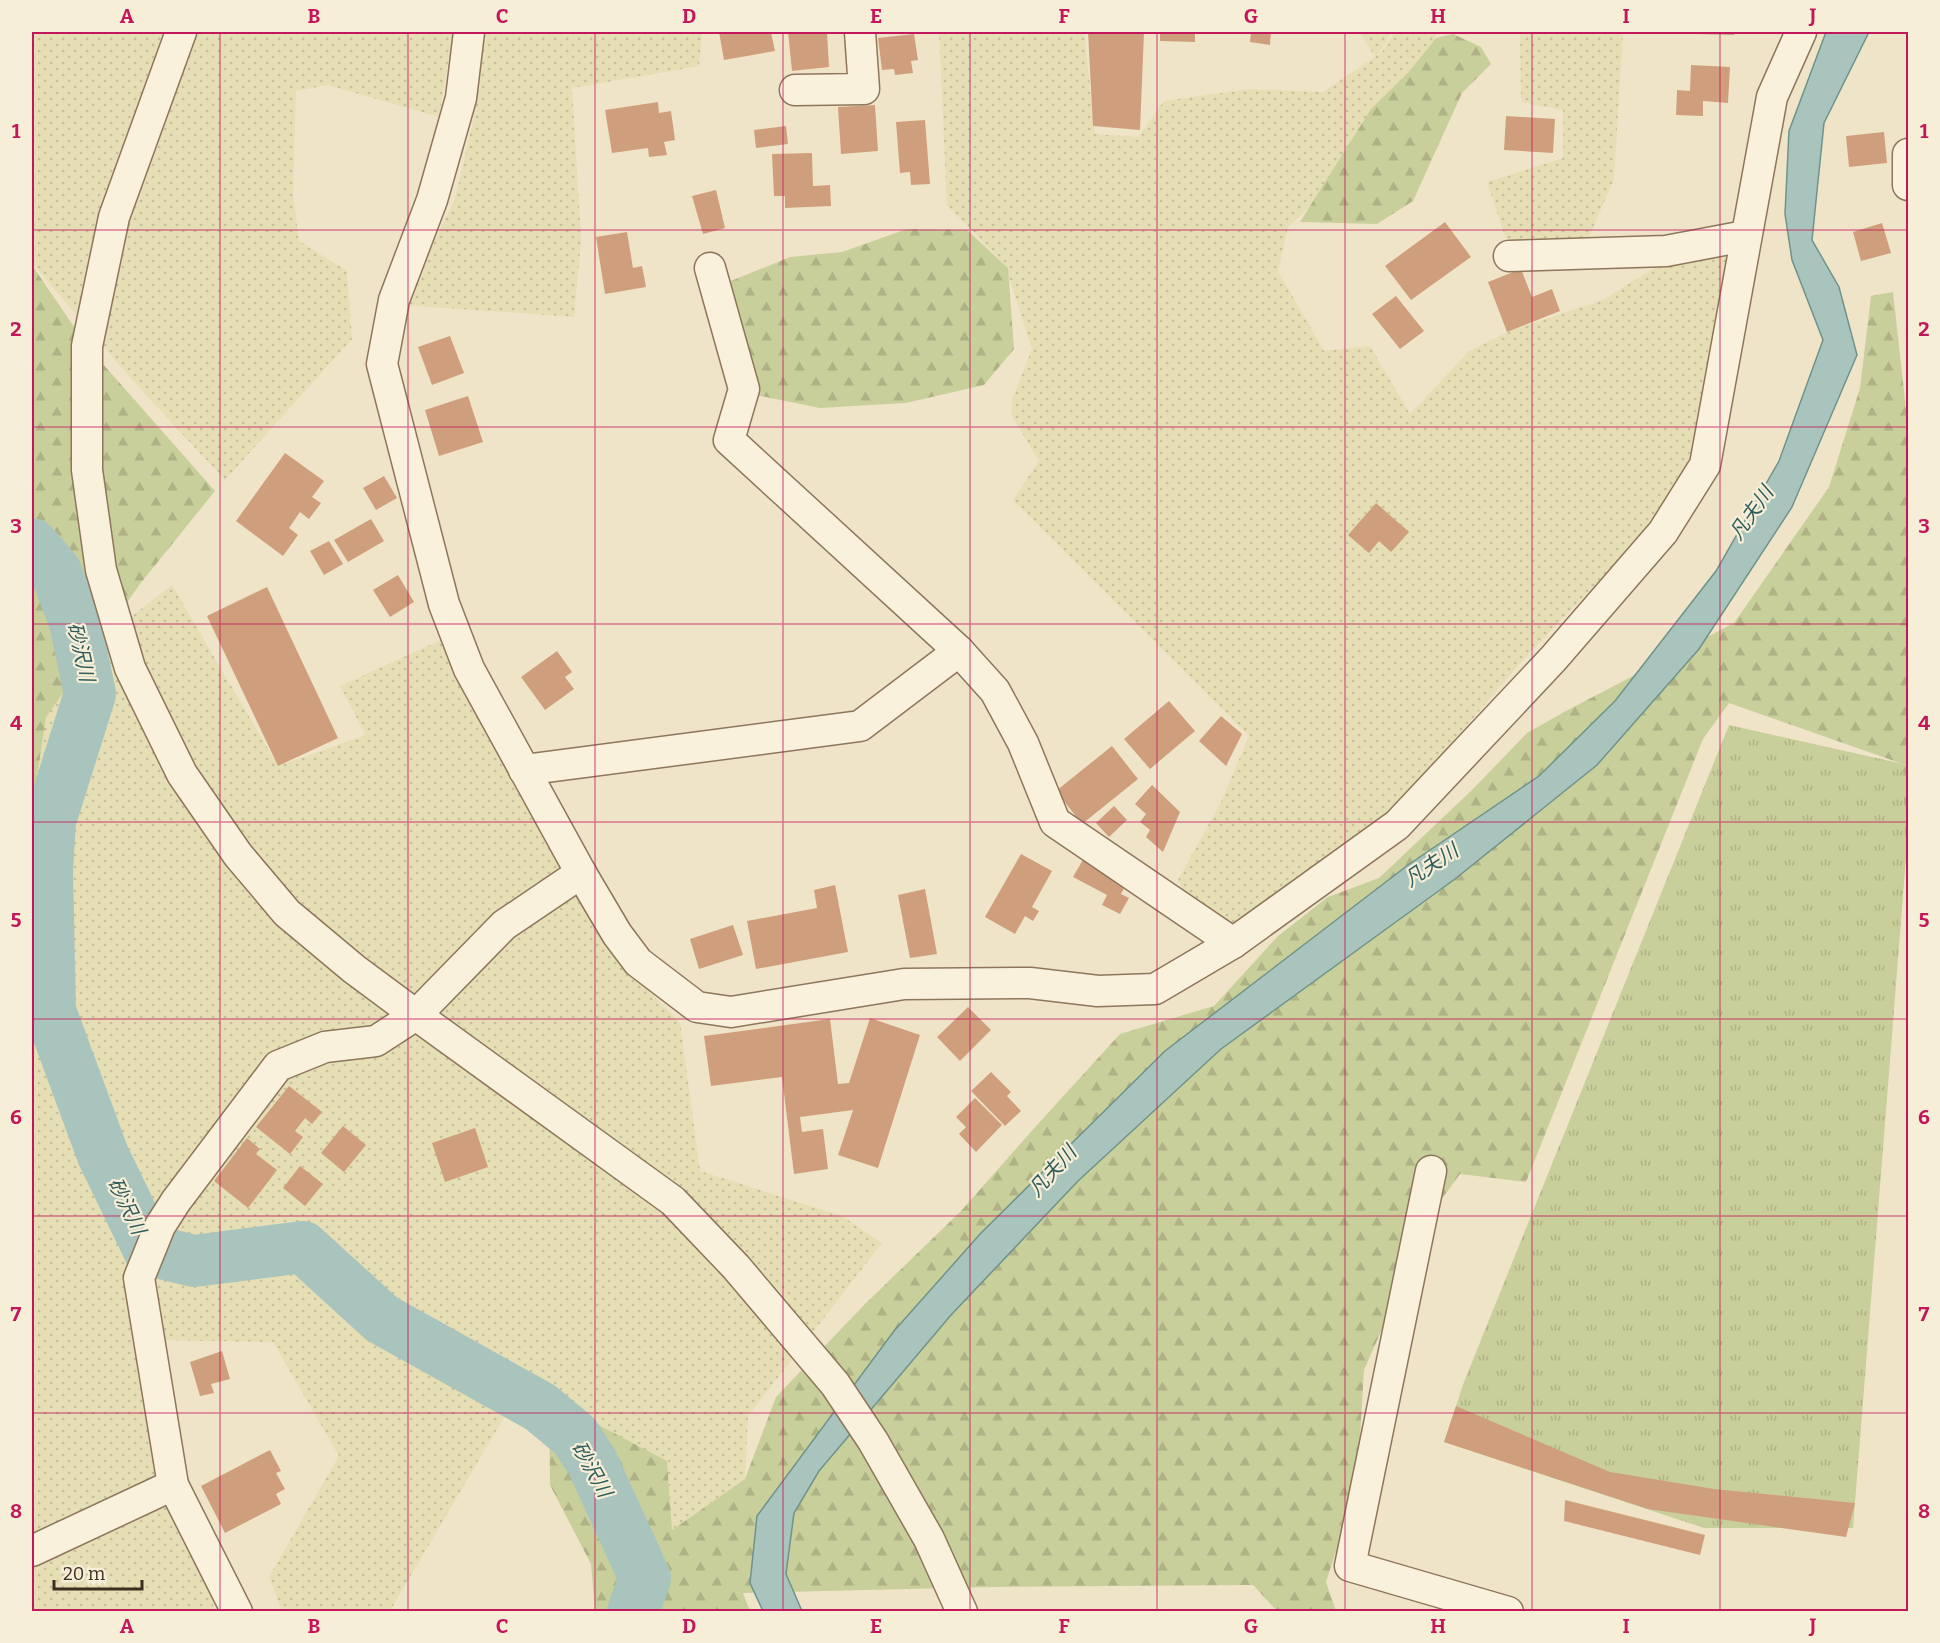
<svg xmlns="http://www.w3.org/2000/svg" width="1940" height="1643" viewBox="0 0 1940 1643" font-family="Bitter,'Noto Sans JP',serif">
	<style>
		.farmland { fill: url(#farmland-dots) }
		.grass { fill: url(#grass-tufts) }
		.forest { fill: url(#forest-firs) }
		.water { fill: #a9c4bc; stroke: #6f938a; stroke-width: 1.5 }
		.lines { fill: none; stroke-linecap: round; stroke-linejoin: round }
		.river { stroke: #a9c4bc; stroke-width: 52 }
		.building { fill: #cf9f7d }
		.minor-casing { stroke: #8d765c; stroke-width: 33 }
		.minor { stroke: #faf1dc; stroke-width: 30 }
		.grid { fill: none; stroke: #c2185b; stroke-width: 1.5; stroke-opacity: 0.55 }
		.labels { text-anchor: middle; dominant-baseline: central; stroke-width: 4.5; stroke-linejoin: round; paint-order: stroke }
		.water-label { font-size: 20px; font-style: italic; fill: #2f5d5a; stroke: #f7eed8 }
		.neatline { fill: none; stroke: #c2185b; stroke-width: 2 }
		.grid-label { font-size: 20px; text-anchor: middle; font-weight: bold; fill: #c2185b }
	</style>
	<defs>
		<pattern id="farmland-dots" width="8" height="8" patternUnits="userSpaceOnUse" patternTransform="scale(1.5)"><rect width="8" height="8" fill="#e6deb5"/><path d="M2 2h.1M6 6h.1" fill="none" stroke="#c6bf9b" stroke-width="1.8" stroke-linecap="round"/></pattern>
		<pattern id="grass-tufts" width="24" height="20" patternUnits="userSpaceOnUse" patternTransform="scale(1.5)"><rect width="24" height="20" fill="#c9cf9b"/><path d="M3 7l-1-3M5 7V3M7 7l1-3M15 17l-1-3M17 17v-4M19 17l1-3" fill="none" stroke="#aeb285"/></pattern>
		<pattern id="forest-firs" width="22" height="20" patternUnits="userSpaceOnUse" patternTransform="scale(1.5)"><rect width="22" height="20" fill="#c9cf9b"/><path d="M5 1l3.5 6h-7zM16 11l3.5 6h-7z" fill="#aeb285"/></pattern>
	</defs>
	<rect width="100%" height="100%" fill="#f0e4c8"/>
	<g class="farmland">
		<path d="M32,32H453L439,117L328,85L296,91L293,195L299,241L347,271L352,339L225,480L135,383L32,263Z"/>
		<path d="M484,32H702L699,66L572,88L581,240L574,317L403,305L455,199L473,121Z"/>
		<path d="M939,32H1084L1095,134L1138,137L1164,101L1249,89L1323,92L1375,57L1359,32H1392L1377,56L1382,52L1395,32H1435L1436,43L1331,187L1288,227L1278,271L1324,351L1370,346L1410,414L1469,351L1512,330L1603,300L1664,262L1730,257L1708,391L1683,488L1611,568L1524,659L1394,810L1233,925L1185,896L1178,880L1221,802L1249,736L1013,500L1039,461L1012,416V400L1032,349L1005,265L947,205Z"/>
		<path d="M1520,32H1623L1614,179L1582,253L1506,239L1487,182L1563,158V110L1521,102Z"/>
		<path d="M172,585L278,766L366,735L340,686L441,640L549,846L613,953L680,1023L700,1171L842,1216L882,1243L748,1416L745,1479L672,1530L667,1461L511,1391L507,1412L390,1611H282L269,1577L339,1456L273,1342L149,1340L190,1519L215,1611H32V977L49,967L32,785V694Z"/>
	</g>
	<path class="grass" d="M1729,725L1908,765V833L1853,1528H1704L1444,1442L1464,1382Z"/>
	<g class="forest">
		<path d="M1453,34L1481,47L1491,64L1462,93L1413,201L1377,224L1300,222L1371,109L1408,73L1436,38Z"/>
		<path d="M907,229L967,230L1008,268L1014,349L984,385L906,403L820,408L751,394L726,283L790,257L842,252Z"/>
		<path d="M32,265L87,346L215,491L140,584L46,717L32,809Z"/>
		<path d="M1893,292L1908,427V932L1903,764L1729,703L1703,739L1526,1182L1460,1174L1436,1207L1364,1370L1357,1487L1326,1582L1336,1611H1277L1253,1585L993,1587L743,1593L750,1611H595L591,1564L550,1485L549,1399L667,1461L672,1530L745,1479L776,1397L864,1305L961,1211L1037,1125L1120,1034L1214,1006L1278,936L1328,897L1379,878L1473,789L1527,733L1566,711L1734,623L1829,487L1860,388L1871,296Z"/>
	</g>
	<path class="water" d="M1826,32H1869L1824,123L1812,240L1839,287L1857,355L1792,507L1699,649L1597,765L1455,879L1221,1049L1078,1181L951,1315L819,1471L794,1513L786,1574L802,1611H763L750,1583L757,1516L894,1331L981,1233L1165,1051L1408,865L1539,776L1615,701L1716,571L1779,461L1823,340L1792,260L1785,214L1789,131Z"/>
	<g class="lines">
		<path class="river" d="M32,544L56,572L75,622L90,694L50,821L47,870L50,1011L103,1155L149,1250L194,1261L303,1247L382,1319L540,1407L575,1436L592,1462L645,1578L633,1612"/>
	</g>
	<g class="building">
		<path d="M719,32H771L775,51L724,60Z"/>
		<path d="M788,32H827L829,67L792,71Z"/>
		<path d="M1088,32H1144L1140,130L1093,126Z"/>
		<path d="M1160,32H1195V42L1160,41Z"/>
		<path d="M1251,32H1271L1270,45L1250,42Z"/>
		<path d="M1697,32H1734V35L1696,34Z"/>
		<path d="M914,34L918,60L911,61L913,73L895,75L894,69L882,70L878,38Z"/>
		<path d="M1691,65L1730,67L1728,103L1703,101V116L1676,115L1677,90L1690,91Z"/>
		<path d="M658,102L659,113L671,111L675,140L664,142L667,155L649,157L648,148L612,153L605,110Z"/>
		<path d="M875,105L878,151L841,154L838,107Z"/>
		<path d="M1506,116L1555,119L1553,153L1504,150Z"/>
		<path d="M925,120L930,184L911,185L910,172L900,173L896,122Z"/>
		<path d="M786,126L788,144L756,148L754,130Z"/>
		<path d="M1884,132L1887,163L1849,167L1846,136Z"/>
		<path d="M812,153L813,186L830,185L831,206L785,208V196H774L772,154Z"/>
		<path d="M716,190L725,228L703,234L692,196Z"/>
		<path d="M1445,222L1471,257L1411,300L1385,266Z"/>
		<path d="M1882,223L1891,253L1861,261L1853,232Z"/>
		<path d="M627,232L633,268L642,266L646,287L605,294L596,237Z"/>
		<path d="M1521,269L1532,297L1552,289L1560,311L1507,332L1488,282Z"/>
		<path d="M1396,296L1424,331L1400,349L1372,314Z"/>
		<path d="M450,336L464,373L432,385L418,347Z"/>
		<path d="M468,396L483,442L439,456L425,410Z"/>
		<path d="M285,453L324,481L312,497L321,503L309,519L300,512L289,528L298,535L283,556L236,521Z"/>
		<path d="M384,476L397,498L376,510L363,488Z"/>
		<path d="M1376,503L1409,532L1391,552L1379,541L1369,553L1348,535Z"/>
		<path d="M371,519L384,541L348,562L334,540Z"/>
		<path d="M329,541L343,564L324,575L310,551Z"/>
		<path d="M398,575L414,602L390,617L373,590Z"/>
		<path d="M267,587L338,738L278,766L207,616Z"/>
		<path d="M557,651L572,672L565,677L574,689L545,710L521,677Z"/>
		<path d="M1169,701L1195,731L1150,769L1124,739Z"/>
		<path d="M1221,716L1242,734L1226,766L1199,741Z"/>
		<path d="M1112,746L1138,779L1082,824L1056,791Z"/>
		<path d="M1152,785L1180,812L1163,852L1146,837L1150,830L1140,822L1146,814L1135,804Z"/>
		<path d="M1114,806L1127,820L1109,837L1096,823Z"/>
		<path d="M1021,854L1052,871L1032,907L1039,911L1033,921L1025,916L1015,934L985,917Z"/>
		<path d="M1084,858L1128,881L1121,894L1129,898L1120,914L1102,905L1107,895L1073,877Z"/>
		<path d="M835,885L848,952L756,969L747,921L817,908L814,890Z"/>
		<path d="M925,889L937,954L910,958L898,895Z"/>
		<path d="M733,925L743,955L699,969L690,939Z"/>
		<path d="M968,1007L991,1030L960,1061L937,1037Z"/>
		<path d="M870,1018L920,1035L878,1168L838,1155L853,1110L800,1117L802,1132L823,1129L828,1169L794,1174L782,1077L711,1086L704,1036L830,1019L838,1084L849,1083Z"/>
		<path d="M991,1072L1011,1092L1007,1096L1021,1111L1005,1126L971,1091Z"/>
		<path d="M289,1086L322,1112L312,1124L305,1118L295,1131L303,1137L290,1154L256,1127Z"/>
		<path d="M975,1098L1002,1125L976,1152L959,1134L966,1127L956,1117Z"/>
		<path d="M343,1126L366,1145L344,1172L321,1153Z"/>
		<path d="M475,1128L488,1167L445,1182L432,1143Z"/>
		<path d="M247,1138L260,1149L256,1154L277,1170L248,1208L214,1181Z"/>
		<path d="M300,1166L323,1184L305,1206L283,1188Z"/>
		<path d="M222,1351L230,1379L211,1384L214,1393L200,1396L190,1362Z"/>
		<path d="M1456,1406L1610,1472L1714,1489L1855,1503L1846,1537L1648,1509L1444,1442Z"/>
		<path d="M270,1450L281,1471L276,1473L285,1489L276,1494L281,1504L225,1533L201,1486Z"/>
		<path d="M1565,1500L1705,1535L1700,1555L1564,1521Z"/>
	</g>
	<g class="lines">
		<defs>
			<g id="minor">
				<path d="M181,32L114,217L87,346V470L101,570L130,668L182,774L238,855L287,913L354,969L416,1015L673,1201L736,1267L835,1384L873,1441L929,1539L962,1612"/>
				<path d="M469,32L461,98L432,200L394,300L382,364L444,604L469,669L581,873L617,934L638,962L697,1007L731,1012L904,984L1030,983L1098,991L1155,989L1233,943L1397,825L1553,659L1663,532L1705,465L1772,97L1801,32"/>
				<path d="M795,90L864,89L860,32"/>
				<path d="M1908,154V185"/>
				<path d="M1509,256L1666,251L1745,236"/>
				<path d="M710,268L744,389L729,440L959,651L995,691L1023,743L1055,822L1233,943"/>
				<path d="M524,770L860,726L959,651"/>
				<path d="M1431,1171L1350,1566L1508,1612"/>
				<path d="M32,1551L173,1485"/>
				<path d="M237,1612L173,1485L139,1278L160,1226L176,1201L278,1066L325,1047L376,1041L416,1015L504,925L581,873"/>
			</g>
		</defs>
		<use href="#minor" class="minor-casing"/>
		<use href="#minor" class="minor"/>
	</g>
	<path class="grid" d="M220,32V1612M408,32V1612M595,32V1612M783,32V1612M970,32V1612M1157,32V1612M1345,32V1612M1532,32V1612M1720,32V1612M32,230H1908M32,427H1908M32,624H1908M32,822H1908M32,1019H1908M32,1216H1908M32,1413H1908"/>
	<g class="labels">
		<g class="water-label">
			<text transform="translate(1751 513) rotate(-55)">凡夫川</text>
			<text transform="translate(81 652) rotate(77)">砂沢川</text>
			<text transform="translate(1431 865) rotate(-34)">凡夫川</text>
			<text transform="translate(1052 1171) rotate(-48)">凡夫川</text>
			<text transform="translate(127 1206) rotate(64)">砂沢川</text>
			<text transform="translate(592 1469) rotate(61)">砂沢川</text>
		</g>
	</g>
	<rect width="1940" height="1643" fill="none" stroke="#f7eed8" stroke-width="66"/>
	<path d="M54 1580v9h88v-9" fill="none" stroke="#3d2e20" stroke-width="3"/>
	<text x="63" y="1580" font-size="18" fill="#3d2e20" stroke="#f7eed8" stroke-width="4.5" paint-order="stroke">20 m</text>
	<rect x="33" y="33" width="1874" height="1577" class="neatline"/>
	<g class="grid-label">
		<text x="127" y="23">A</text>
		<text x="314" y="23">B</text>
		<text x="502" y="23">C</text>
		<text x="689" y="23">D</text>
		<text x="876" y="23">E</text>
		<text x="1064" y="23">F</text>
		<text x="1251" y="23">G</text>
		<text x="1438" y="23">H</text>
		<text x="1626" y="23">I</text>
		<text x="1813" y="23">J</text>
		<text x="16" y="138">1</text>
		<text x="1924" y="138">1</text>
		<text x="16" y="336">2</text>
		<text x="1924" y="336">2</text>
		<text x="16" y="533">3</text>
		<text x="1924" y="533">3</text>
		<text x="16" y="730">4</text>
		<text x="1924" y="730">4</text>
		<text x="16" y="927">5</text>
		<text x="1924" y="927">5</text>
		<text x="16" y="1124">6</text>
		<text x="1924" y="1124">6</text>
		<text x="16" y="1321">7</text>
		<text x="1924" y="1321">7</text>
		<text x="16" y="1518">8</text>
		<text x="1924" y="1518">8</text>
		<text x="127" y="1633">A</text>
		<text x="314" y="1633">B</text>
		<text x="502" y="1633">C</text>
		<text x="689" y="1633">D</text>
		<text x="876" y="1633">E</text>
		<text x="1064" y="1633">F</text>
		<text x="1251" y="1633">G</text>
		<text x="1438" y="1633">H</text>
		<text x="1626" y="1633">I</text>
		<text x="1813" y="1633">J</text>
	</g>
</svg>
